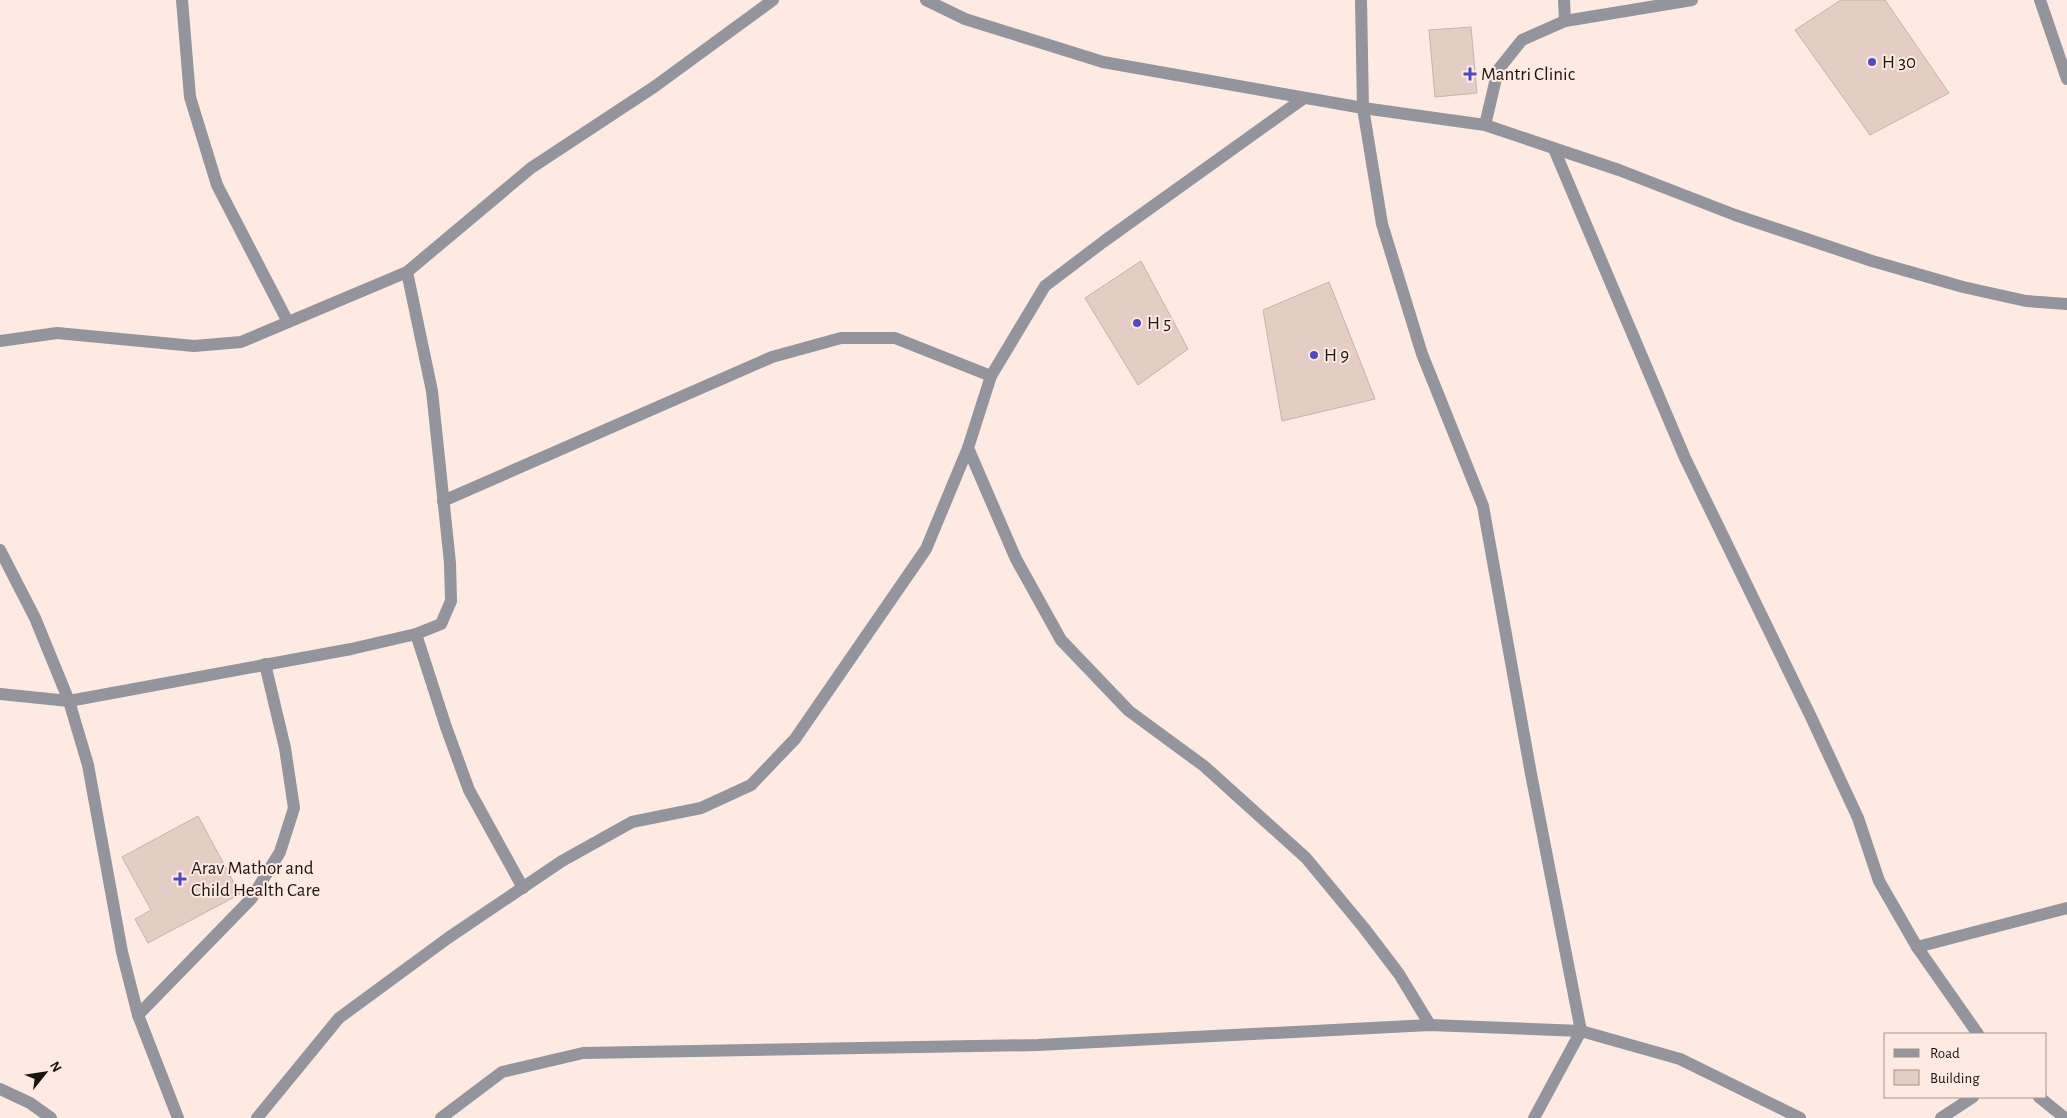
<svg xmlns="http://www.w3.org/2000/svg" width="2067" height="1118" viewBox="0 0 2067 1118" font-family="'Alegreya Sans',sans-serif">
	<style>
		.building { fill: #e4cdc5; stroke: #c8b2a9 }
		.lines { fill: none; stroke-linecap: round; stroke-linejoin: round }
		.minor { stroke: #93949c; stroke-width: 12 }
		.tertiary { stroke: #93949c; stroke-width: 12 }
		.poi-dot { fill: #5249c0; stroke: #fdeae3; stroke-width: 2 }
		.labels { text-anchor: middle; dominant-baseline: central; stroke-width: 4; stroke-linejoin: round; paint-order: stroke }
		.poi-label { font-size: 19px; fill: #1c1411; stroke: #fdeae3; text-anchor: start }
	</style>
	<rect width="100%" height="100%" fill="#fdeae3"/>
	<g class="building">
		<path d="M1841,0H1885L1949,93L1870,135L1795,30Z"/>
		<path d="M1471,27L1477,93L1435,97L1429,30Z"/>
		<path d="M1141,261L1188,349L1138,385L1085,298Z"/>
		<path d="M1329,282L1375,399L1282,421L1263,310Z"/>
		<path d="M198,816L240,894L148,943L135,919L151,910L122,857Z"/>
	</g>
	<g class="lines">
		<g class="minor">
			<path d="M182,0L190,97L217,185L288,322"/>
			<path d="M926,0L965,19L1103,62L1363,108L1485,125L1619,170L1735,215L1872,261L1963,287L2026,301L2067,304"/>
			<path d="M1361,0L1363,108L1382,224L1422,354L1483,506L1531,774L1581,1031L1534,1118"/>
			<path d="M1564,0L1565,21"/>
			<path d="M2040,0L2067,79"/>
			<path d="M1485,125L1498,70L1522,40L1565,21L1692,0"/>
			<path d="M1554,149L1685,458L1811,717L1858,818L1879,881L1917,947L1978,1034"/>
			<path d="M0,341L57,333L194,346L241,342L407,272L531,168L654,87L773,0"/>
			<path d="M968,448L1016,559L1061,640L1129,711L1204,766L1306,858L1364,928L1399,974L1430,1025"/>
			<path d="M443,501L772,357L841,338H895L991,376"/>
			<path d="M416,634L446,727L469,790L523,888"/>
			<path d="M0,694L69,701L351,649L416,634L441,624L451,601L450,563L432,391L407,272"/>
			<path d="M1917,947L2067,908"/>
			<path d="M138,1015L251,899L280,852L294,808L285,748L265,664"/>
			<path d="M0,1089L30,1103L51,1118"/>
			<path d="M2039,1097L2065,1118"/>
			<path d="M257,1118L339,1018L448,938L562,861L632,822L701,808L751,785L795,739L926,549L968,448L991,376L1045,286L1103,242L1304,98"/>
			<path d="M1941,1118L1973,1097"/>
		</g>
		<g class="tertiary">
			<path d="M0,550L35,618L69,701L88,765L122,952L138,1015L178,1118"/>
			<path d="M441,1118L502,1072L583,1053L1038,1045L1430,1025L1581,1031L1680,1059L1800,1118"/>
		</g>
	</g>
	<g class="poi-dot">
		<circle cx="1872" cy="62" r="5"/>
		<path d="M1467.5 66.5h5v5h5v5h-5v5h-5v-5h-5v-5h5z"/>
		<circle cx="1137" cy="323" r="5"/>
		<circle cx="1314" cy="355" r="5"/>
		<path d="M177.5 871.5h5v5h5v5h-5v5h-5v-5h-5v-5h5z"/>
	</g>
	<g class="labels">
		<g class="poi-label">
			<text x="1882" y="62">H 30</text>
			<text x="1481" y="74">Mantri Clinic</text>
			<text x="1147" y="323">H 5</text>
			<text x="1324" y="355">H 9</text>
			<text x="191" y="868">Arav Mathor and<tspan x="191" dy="22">Child Health Care</tspan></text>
		</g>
	</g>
	<rect x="1884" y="1033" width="162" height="65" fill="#fdeae3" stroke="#a3948f"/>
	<rect x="1894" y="1049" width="25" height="8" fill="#93949c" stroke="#a3948f"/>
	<text x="1930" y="1058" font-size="15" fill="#1c1411">Road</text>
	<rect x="1894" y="1070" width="25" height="15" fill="#e4cdc5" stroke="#a3948f"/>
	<text x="1930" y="1083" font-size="15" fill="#1c1411">Building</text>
	<g transform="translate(45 1073) rotate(60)" stroke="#fdeae3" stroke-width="4" paint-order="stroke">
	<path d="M0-4L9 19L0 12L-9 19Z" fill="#1c1411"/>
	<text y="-8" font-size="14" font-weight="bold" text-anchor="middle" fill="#1c1411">N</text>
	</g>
</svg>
